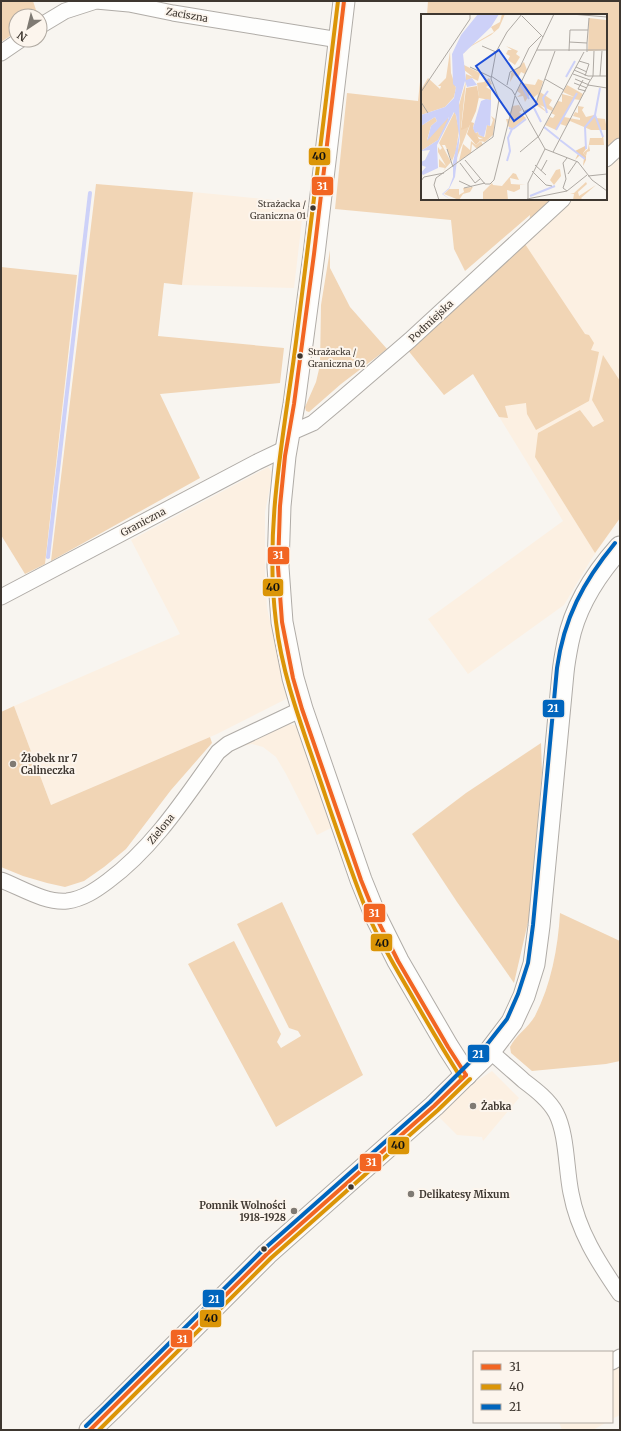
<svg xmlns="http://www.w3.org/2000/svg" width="621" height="1431" viewBox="0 0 621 1431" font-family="Merriweather,serif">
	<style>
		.built { fill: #fcf0e2 }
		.green { fill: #f1d5b5 }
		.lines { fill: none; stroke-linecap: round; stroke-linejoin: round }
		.stream { stroke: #cdd1f8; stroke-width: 4 }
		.street-casing { stroke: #b0aca7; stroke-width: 17 }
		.secondary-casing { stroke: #b0aca7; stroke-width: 23 }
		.street { stroke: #fefefd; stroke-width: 15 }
		.secondary { stroke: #fefefd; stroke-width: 21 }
		.bus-1-casing { stroke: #fcf5ed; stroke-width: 7 }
		.bus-2-casing { stroke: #fcf5ed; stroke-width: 7 }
		.bus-3-casing { stroke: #fcf5ed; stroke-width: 7 }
		.bus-1 { stroke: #f26522; stroke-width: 4 }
		.bus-2 { stroke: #db9507; stroke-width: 4 }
		.bus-3 { stroke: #0065bd; stroke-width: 4 }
		.bus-dot { fill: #3e3730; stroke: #fcf5ed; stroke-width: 1.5 }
		.poi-dot { fill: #7f7a73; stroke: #fcf5ed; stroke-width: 1.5 }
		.labels { text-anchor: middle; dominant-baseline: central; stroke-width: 4; stroke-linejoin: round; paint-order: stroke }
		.bus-label { font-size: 9px; fill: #3e3730; stroke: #fcf5ed; text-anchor: end }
		.street-label { font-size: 10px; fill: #3e3730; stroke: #fcf5ed }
		.poi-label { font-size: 10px; font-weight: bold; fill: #3e3730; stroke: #fcf5ed; text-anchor: start }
		.inset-river { fill: none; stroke: #cdd1f8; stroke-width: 2 }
		.inset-road { fill: none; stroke: #aea9a3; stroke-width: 1 }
		.view { fill: #1d4ed8; fill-opacity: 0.15; stroke: #1d4ed8; stroke-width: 2 }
		.inset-edge { fill: none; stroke: #3e3730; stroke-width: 2 }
		.line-badge { stroke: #fcf5ed; stroke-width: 1.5 }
		.badge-label { font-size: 11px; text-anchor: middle; font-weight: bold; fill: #fff }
		.pale-badge-label { font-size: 11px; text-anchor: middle; font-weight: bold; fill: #111 }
	</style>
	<rect width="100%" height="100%" fill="#f8f5f0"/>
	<g class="built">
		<path d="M620,151V518L592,558L564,605L468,674L428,619L563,521L473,374L444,395L407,349L568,199H606V163Z"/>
		<path d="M193,192L304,203L294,288L182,285Z"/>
		<path d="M268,467L273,473L265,512V575L267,608L288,698L217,734L51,805L14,706L180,634L131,540Z"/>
		<path d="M289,724L298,726L333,827L317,835L286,774L276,757L263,747L252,744L243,746Z"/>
		<path d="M492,1071L519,1098L483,1141L482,1137L457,1135L437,1115L469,1086Z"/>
		<path d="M620,1364V1415L612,1419V1368Z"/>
		<path d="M559,1422H607L593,1430H562Z"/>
	</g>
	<g class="green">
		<path d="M1,1H33L38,16H16V32L1,42Z"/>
		<path d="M428,1H620V140L606,153V15H427Z"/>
		<path d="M422,63V199H557L529,225L530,215L465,271L454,249L451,220L335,209L347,93L418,101Z"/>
		<path d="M96,184L193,192L182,285L164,283L158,336L284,348L280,383L160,394L200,478L51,561Z"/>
		<path d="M523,241L585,334L589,335L594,343L591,350L599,352L589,401L536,430L527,414L526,403L505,406L508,418L499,417L473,374L444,395L407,349Z"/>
		<path d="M330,250V268L350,307L387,349L341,384L309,412L306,411L305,407L316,382L320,365L321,305Z"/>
		<path d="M1,267L77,275L45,564L25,574L1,535Z"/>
		<path d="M603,355L620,381V518L595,553L535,457L538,433L580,410L593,427L604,421L592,400Z"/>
		<path d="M14,706L51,805L210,737L212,743L171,790L126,849L104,867L84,881L65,887L47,883L23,876L1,867V712Z"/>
		<path d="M541,743L542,772L529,918L514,983L457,902L412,834L466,793Z"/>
		<path d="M282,902L363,1075L276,1127L188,964L234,941L281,1034L277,1042L281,1048L301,1036L298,1031L289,1028L237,924Z"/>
		<path d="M560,913L620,941V1061L606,1064L532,1071L511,1053L510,1047C516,1035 528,1028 535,1016C551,985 558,948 560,913Z"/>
	</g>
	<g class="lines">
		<path class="stream" d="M48,557L90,193"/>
		<defs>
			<g id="street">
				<path d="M40,26L65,11L96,1L129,4L173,13L339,40"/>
				<path d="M1,53L20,40"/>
				<path d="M606,159L620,146"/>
				<path d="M290,430H297L313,423L338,402L410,340L563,199"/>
				<path d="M1,597L257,462L280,451L286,449"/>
				<path d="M1,880C22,888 45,903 67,901C83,899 96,890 108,881C154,847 185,798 218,752L228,744L302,709"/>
				<path d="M490,1051C501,1061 513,1071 524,1081C536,1090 549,1100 556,1113C567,1134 566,1169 571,1193C578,1231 598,1262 620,1294"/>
				<path d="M612,1362L620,1357"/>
			</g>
			<g id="secondary">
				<path d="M344,1L314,254L294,404L285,456L280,506L278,567L282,622L293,678L302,709L361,880L376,917L398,961L448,1047L466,1075"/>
				<path d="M90,1430L111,1410L267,1254L434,1106L490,1051L512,1022L524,996L534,964L539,926L563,673C564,662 566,652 568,642C575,606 596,574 620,547"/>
			</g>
		</defs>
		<use href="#street" class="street-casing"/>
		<use href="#secondary" class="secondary-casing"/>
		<use href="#street" class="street"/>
		<use href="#secondary" class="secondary"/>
		<defs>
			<g id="bus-1">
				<path d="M344,1L314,254L294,404L285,456L280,506L278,567L282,622L293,678L302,709L361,880L376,917L398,961L448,1047L466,1075"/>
				<path d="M90,1430L267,1254L434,1106L466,1075"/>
			</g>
			<g id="bus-2">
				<path d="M338,1C324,115 311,228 296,342C284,435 264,527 276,622C282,674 301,724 318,774C334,821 350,870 369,917C381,944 397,970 412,996C428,1024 444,1051 461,1078"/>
				<path d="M99,1430L271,1258L438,1110L470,1079"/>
			</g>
			<path id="bus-3" d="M86,1426L263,1250L430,1102L485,1047L507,1019L518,994L528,963L533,925L557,668C564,618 583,582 615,543"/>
		</defs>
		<use href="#bus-1" class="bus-1-casing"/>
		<use href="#bus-2" class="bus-2-casing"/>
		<use href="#bus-3" class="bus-3-casing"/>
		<use href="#bus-1" class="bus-1"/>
		<use href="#bus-2" class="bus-2"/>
		<use href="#bus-3" class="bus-3"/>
	</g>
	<g class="bus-dot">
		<circle cx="313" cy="208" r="3.5"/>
		<circle cx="300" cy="356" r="3.5"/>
		<circle cx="351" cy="1187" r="3.5"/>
		<circle cx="264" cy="1249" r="3.5"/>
	</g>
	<g class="poi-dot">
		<circle cx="13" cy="764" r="4"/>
		<circle cx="473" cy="1106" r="4"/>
		<circle cx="411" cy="1194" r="4"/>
		<circle cx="294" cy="1211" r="4"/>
	</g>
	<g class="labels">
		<g class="bus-label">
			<text x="306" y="203">Strażacka /<tspan x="306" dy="12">Graniczna 01</tspan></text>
			<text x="308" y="351" text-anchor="start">Strażacka /<tspan x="308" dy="12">Graniczna 02</tspan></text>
		</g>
		<g class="street-label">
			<text transform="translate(187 15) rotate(10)">Zaciszna</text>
			<text transform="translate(431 321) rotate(-43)">Podmiejska</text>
			<text transform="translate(143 522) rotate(-28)">Graniczna</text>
			<text transform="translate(161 829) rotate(-51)">Zielona</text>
		</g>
		<g class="poi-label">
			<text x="21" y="758">Żłobek nr 7<tspan x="21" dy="12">Calineczka</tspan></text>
			<text x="481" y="1106">Żabka</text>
			<text x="419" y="1194">Delikatesy Mixum</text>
			<text x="286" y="1205" text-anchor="end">Pomnik Wolności<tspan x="286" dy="12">1918-1928</tspan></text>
		</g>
	</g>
	<g transform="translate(421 14)">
		<rect width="186" height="186" fill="#f8f5f0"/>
		<path d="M81,0H84L78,14L70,21L47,34L43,39V51L59,59L57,67L51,64L45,67V60L52,63L43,56V38L49,32L73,18L70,13L79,8ZM168,4L185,6L186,36L167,37ZM85,32L97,37L95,40L99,43L94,51L87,46L89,42L85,40L87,36H91ZM29,37L30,59L35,74L33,83L24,93L0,101L1,74L7,64L19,75L20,72H17L25,64ZM103,48L106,56L104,60L100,58L97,64L93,61L89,68L90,59ZM68,64L71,70L65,73L70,76V89L69,86L58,84L56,69L63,68ZM117,65L122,67L119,78L131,86L128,91L132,94L131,97L119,91L127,99L115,91L117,80L112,84L109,80L104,88L102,82L96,83L100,80L96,77L100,69L114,71ZM45,67L40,114L48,113L35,146L37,148L34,149L39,127L38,91ZM146,71L162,80L159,86L152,85L143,103L159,106V104L152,102L154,98L157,99V92L163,93L161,96L165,103L173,101L175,104L184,105L186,116H170L149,107L145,112L139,110L135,116L124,111L129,103L132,104L134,101L130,99L137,87L141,88V80L153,83L142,78ZM98,91L101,96L98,98L105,104L91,115L87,112L85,105H88L91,92ZM34,97L38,116L35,137L31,147L24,131H21L30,148L22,157L24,154L18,153V145L25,152L17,138V133L19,136L21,134L18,129ZM27,102V107L17,126L0,137V112L14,103L16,107L10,112L6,126ZM70,102L74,105L72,121L64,128L59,127L57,125H62L55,122V119L57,118L58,121L64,123L66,111L70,112L72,106ZM181,120H182L183,131H168L169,137L166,138L165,142L162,139L167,135L169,124H181ZM50,127L55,131L60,127L62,131L56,135L51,130L50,139L38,147L42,130L49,136ZM139,155L140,162L133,171L129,166L135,156ZM92,159L95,160L98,166L89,164L90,170L105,171H99V175L93,178L86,176L87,186L62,185V178L71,169L72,171L81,172ZM165,168L166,170L157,178L158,182L175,171L160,184L162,186H152L153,180L149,179H153ZM52,173L49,178L42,180L38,186L23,180L28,175H38V181L43,178L42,174Z" fill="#f1d5b5"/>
		<path d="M56,72L58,83L55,97L48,113L40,116L45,74ZM50,108L53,109L52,114L59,127L55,131L46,120ZM165,126V135L162,139L165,142V146L162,152L163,144L159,141L154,146L157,140L154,137L164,132Z" fill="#efcfac"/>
		<path d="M57,0H78L70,13L42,40L45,66L51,64L56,71L46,73L44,67L38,89L39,120L34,163L28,175L22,180L30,186L21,180L28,174L32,163V148L38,121L35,101L33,98L16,131L17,154L2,161L0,159L5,153L0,151V148L4,146L9,136L0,137L17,126L28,103L6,127L10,112L16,107L14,103L0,112V101L24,93L33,84L35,73L32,70L31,40L40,21ZM65,85L70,86V91L69,112L66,111L63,123L58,121L57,118L54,119L52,114L60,87Z" fill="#cdd1f8"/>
		<path class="inset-river" d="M145,63L154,47M100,71L108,85M179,74L174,101L182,123M113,94L120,108M126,99L122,84L127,77M123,113L138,125M92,115L105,105M135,116L156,79M139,126L164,145M165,135L164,113L174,101M86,147L89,137L87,124L91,115L88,114M109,182L134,172"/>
		<path class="inset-road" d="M150,0L186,3M101,2L122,23M148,28L166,29V38M166,29L168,4M61,32L75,38M116,36H186M148,37L149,16H167M158,47L168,50L164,62M49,53L70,63M155,53L166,58M153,56L167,62H186M152,60L169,66M70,62L91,76L124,135L157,148L171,166L186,177M179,62L181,37M124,65L143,76M154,65L168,71M162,66L157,75L165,77M153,69L166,74M167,70L172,62L173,37M86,71L89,58L99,53L108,34L121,21M0,78L49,5V0M94,81L133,0M0,88L7,99M102,98L114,92L134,37M26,135L32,153M99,138L118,122L163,38M132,138L167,71L186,74M44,146L64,170H69L73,166L94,82M39,149L54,169L59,165M114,151L125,161M111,157L125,171L131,172M120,157L126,146M147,160L156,147M167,162L186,160M0,167L3,163L23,159M38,167L51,173M43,174L64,169M146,177L142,174L145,165L142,149L146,144M146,177L166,161M106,185L146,177M18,186L13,171L15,164L72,123L78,85L70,65L75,38L86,18L101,0M107,186V169L124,135"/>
		<path class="view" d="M78,36L116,90L93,107L55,52Z"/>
		<rect width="186" height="186" class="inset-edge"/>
	</g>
	<g class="line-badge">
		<rect x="308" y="147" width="23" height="19" rx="4" fill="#db9507"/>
		<rect x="311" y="176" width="23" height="20" rx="4" fill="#f26522"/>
		<rect x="267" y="546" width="23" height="19" rx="4" fill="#f26522"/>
		<rect x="262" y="578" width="22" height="19" rx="4" fill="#db9507"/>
		<rect x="542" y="699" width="23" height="19" rx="4" fill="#0065bd"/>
		<rect x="363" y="903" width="23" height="20" rx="4" fill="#f26522"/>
		<rect x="370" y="933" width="23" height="19" rx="4" fill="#db9507"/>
		<rect x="467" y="1044" width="23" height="19" rx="4" fill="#0065bd"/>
		<rect x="387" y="1136" width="23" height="19" rx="4" fill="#db9507"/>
		<rect x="359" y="1153" width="23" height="19" rx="4" fill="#f26522"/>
		<rect x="202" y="1289" width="23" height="19" rx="4" fill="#0065bd"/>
		<rect x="199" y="1309" width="23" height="19" rx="4" fill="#db9507"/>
		<rect x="170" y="1329" width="23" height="19" rx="4" fill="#f26522"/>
	</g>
	<g class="badge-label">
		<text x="322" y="190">31</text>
		<text x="278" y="559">31</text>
		<text x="553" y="712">21</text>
		<text x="374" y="917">31</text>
		<text x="478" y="1058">21</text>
		<text x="371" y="1166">31</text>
		<text x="214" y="1303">21</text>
		<text x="182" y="1343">31</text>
	</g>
	<g class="pale-badge-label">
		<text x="319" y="160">40</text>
		<text x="273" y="591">40</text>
		<text x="382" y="947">40</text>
		<text x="398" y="1149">40</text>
		<text x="211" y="1322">40</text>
	</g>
	<rect width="621" height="1431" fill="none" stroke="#3e3730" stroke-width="4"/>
	<rect x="473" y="1351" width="140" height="72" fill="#fcf5ed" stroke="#b0a9a1"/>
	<rect x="481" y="1364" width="20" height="6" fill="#f26522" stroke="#b0a9a1"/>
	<text x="509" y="1371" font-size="12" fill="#3e3730">31</text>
	<rect x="481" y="1384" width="20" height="6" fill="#db9507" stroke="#b0a9a1"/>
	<text x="509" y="1391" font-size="12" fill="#3e3730">40</text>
	<rect x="481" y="1404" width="20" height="6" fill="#0065bd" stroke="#b0a9a1"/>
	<text x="509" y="1411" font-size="12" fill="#3e3730">21</text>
	<g transform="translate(28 28) rotate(215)"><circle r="19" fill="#fcf5ed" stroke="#b0a9a1"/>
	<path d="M0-3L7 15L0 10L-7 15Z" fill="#7f7a73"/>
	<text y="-6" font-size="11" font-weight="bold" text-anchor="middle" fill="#3e3730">N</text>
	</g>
</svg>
